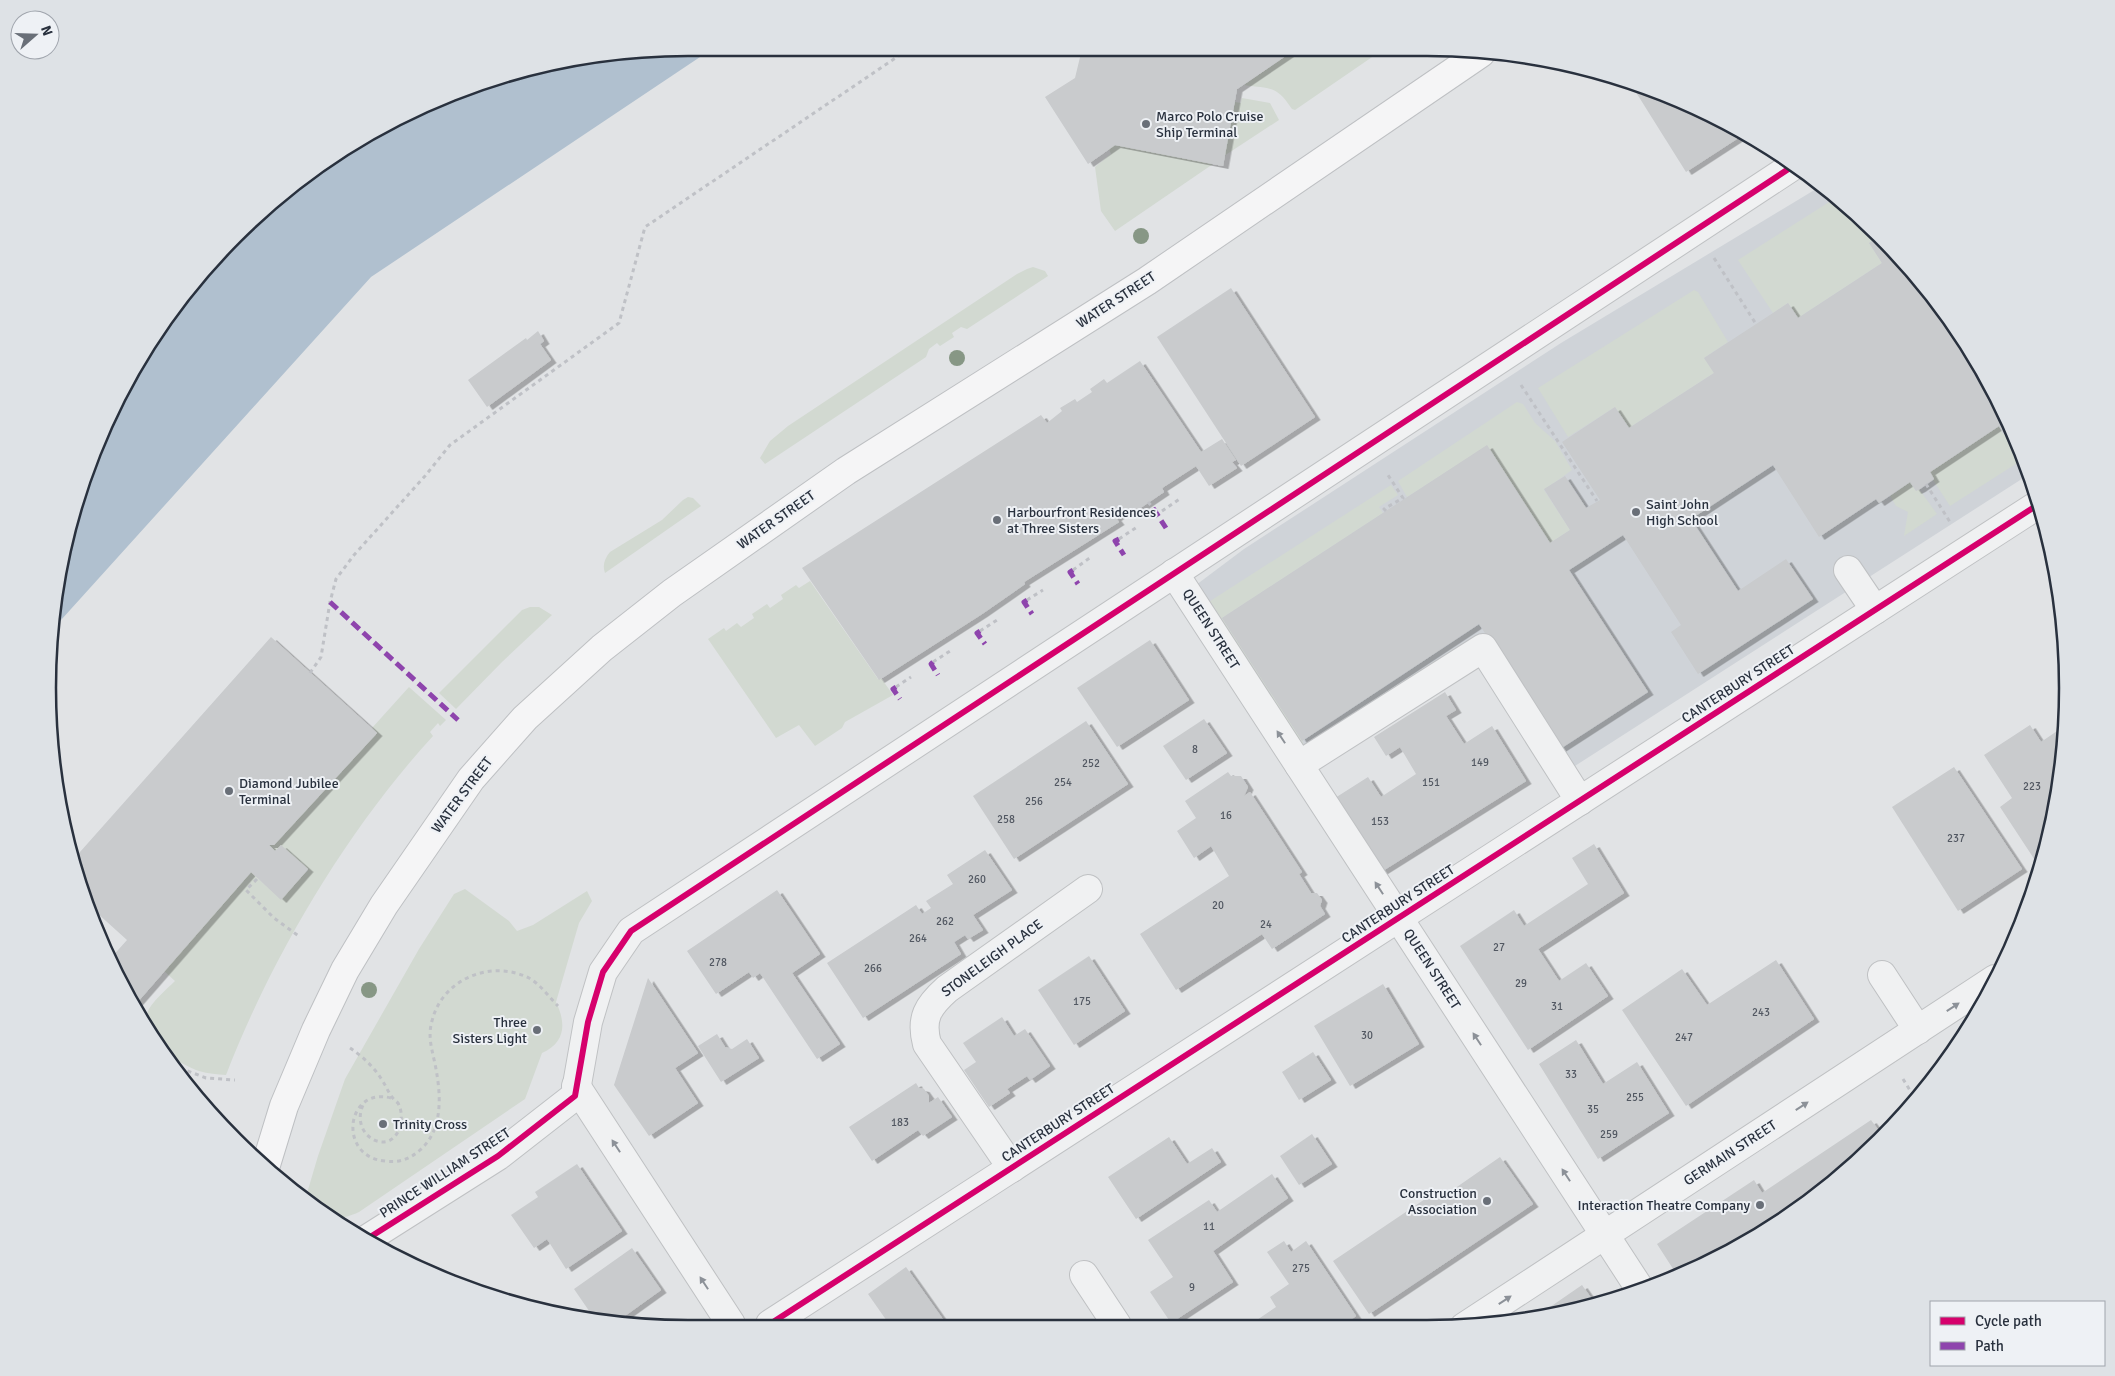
<svg xmlns="http://www.w3.org/2000/svg" width="2115" height="1376" viewBox="0 0 2115 1376" font-family="Signika,sans-serif">
	<style>
		.built { fill: #cfd3d8 }
		.green { fill: #d2d9d1 }
		.water { fill: #b0c0cf }
		.building { fill: #c9cbcd; filter: url(#shadow) }
		.lines { fill: none; stroke-linecap: round; stroke-linejoin: round }
		.minor-casing { stroke: #bfc1c3; stroke-width: 30 }
		.major-casing { stroke: #bec0c3; stroke-width: 30 }
		.path { stroke: #bfc1c6; stroke-width: 3; stroke-dasharray: 4 4; stroke-linecap: butt }
		.minor { stroke: #f0f1f2; stroke-width: 28 }
		.major { stroke: #f5f5f6; stroke-width: 28 }
		.quiet { stroke: #8e44ad; stroke-width: 5; stroke-dasharray: 10 5; stroke-linecap: butt }
		.cycleway-casing { stroke: #eef1f5; stroke-width: 9 }
		.cycleway { stroke: #d6006c; stroke-width: 6 }
		.tree { fill: #879785 }
		.oneway { fill: #8c9198 }
		.poi-dot { fill: #696f78; stroke: #eef1f5; stroke-width: 2 }
		.labels { text-anchor: middle; dominant-baseline: central; stroke-width: 4; stroke-linejoin: round; paint-order: stroke }
		.number-label { font-size: 11px; fill: #525862 }
		.poi-label { font-size: 14px; fill: #29313e; stroke: #eef1f5; text-anchor: start }
		.street-label { font-size: 14px; fill: #29313e; stroke: #eef1f5 }
		.rim { fill: none; stroke: #29313e; stroke-width: 2.5 }
	</style>
	<defs>
		<filter id="shadow"><feDropShadow dx="5.5" dy="3" stdDeviation="0" flood-color="#0004"/></filter>
	</defs>
	<rect width="100%" height="100%" fill="#e1e3e5"/>
	<path class="built" d="M1821,186L1849,206L1935,298L2001,404L2028,475L1564,773L1488,654L1310,767L1192,588L1244,549L1561,343Z"/>
	<g class="green">
		<path d="M1290,53H1378L1295,110L1292,109C1276,85 1271,89 1244,85Z"/>
		<path d="M1242,98L1270,103L1279,120L1224,156L1235,102L1241,103Z"/>
		<path d="M1115,145L1213,164L1115,231L1101,211L1095,167L1111,154L1109,149Z"/>
		<path d="M1837,197L1849,206L1878,237L1869,243L1882,263L1798,318L1788,303L1773,313L1738,260Z"/>
		<path d="M1033,267L1045,271L1048,276L967,329L961,327L952,333L954,337L940,346L937,343L929,349L926,357L765,464L760,458L770,441L788,426L1017,274L1027,269Z"/>
		<path d="M1694,290L1698,292L1728,342L1704,358L1714,373L1629,428L1615,407L1568,437L1538,388Z"/>
		<path d="M1517,402L1523,404L1535,423L1555,441L1572,470L1544,490L1570,530L1550,543L1487,446L1407,497L1398,481Z"/>
		<path d="M1999,426L2003,434L2007,432L2018,447L2022,460L1950,506L1933,480L1934,479L1930,472Z"/>
		<path d="M1910,482L1916,491L1919,489L1937,514L1904,536L1908,512L1896,506L1890,496Z"/>
		<path d="M1391,485L1398,495L1379,507L1383,513L1222,618L1302,740L1305,749L1204,605Z"/>
		<path d="M688,497L693,498L701,506L605,573C602,565 605,558 610,552L662,520L683,500Z"/>
		<path d="M810,581L878,679L881,678L893,695L845,722L842,728L815,746L799,725L776,738L708,639L724,628L726,631L737,623L741,627L754,618L752,614L767,604L770,608L783,599L781,595L796,585L799,588Z"/>
		<path d="M530,607H539L552,615L502,662L456,709L439,693L522,610Z"/>
		<path d="M409,687L446,720L440,726L438,723L430,732L433,736C347,830 272,956 226,1075C217,1074 208,1074 199,1071C179,1064 138,1040 147,1013C152,1001 166,990 175,981L164,971L251,872L281,899L308,870L281,846L275,851L269,845H274L377,733L372,728Z"/>
		<path d="M465,889L509,921L517,931L533,925L587,891L592,901L579,923L556,1002C566,1023 566,1042 542,1053L525,1099L359,1212C333,1224 326,1216 305,1200L318,1156L345,1079L419,949L454,894Z"/>
	</g>
	<path class="water" d="M604,53H706L371,277L52,630L82,482L133,368L180,298L265,207L332,156L482,81Z"/>
	<g class="building">
		<path d="M1081,53H1290L1237,89L1223,166L1115,145L1088,164L1045,97L1075,78Z"/>
		<path d="M1632,86L1672,96L1746,133L1686,172Z"/>
		<path d="M1878,237L1935,298L2001,404L2011,430L2004,434L1999,426L1930,472L1934,479L1920,489L1916,491L1910,482L1879,503L1876,499L1819,537L1773,465L1691,519L1738,591L1786,559L1813,599L1698,674L1671,632L1681,625L1623,535L1569,570L1648,692L1560,749L1479,624L1302,741L1222,618L1487,445L1550,543L1570,530L1544,489L1565,476L1586,508L1600,500L1562,442L1615,407L1629,428L1714,373L1704,358L1773,313L1788,303L1798,318L1882,263L1869,243Z"/>
		<path d="M1231,288L1315,417L1241,466L1157,337Z"/>
		<path d="M538,331L544,341L540,344L551,360L487,407L468,380L526,338L527,340Z"/>
		<path d="M1140,361L1201,452L1222,439L1236,460L1232,462L1237,468L1209,486L1196,466L1162,488L1164,492L1133,513L1129,509L1116,518L1119,522L1024,582L1025,584L982,614L879,680L802,568L1041,415L1047,423L1062,411L1060,408L1075,399L1077,402L1092,392L1090,389L1104,379L1107,383Z"/>
		<path d="M271,637L377,733L274,845H269L275,851L281,845L308,869L281,900L251,872L135,1005L110,959L127,940L86,903L72,861Z"/>
		<path d="M1150,640L1189,700L1117,747L1077,688Z"/>
		<path d="M1445,692L1456,710L1446,716L1464,744L1492,726L1526,781L1381,872L1335,798L1368,777L1381,797L1416,774L1400,747L1386,756L1374,737Z"/>
		<path d="M2064,697V711L2058,701Z"/>
		<path d="M1204,719L1227,753L1186,780L1163,746Z"/>
		<path d="M1086,721L1128,784L1014,859L973,796Z"/>
		<path d="M2030,725L2041,742L2063,727L2062,771L2040,868L2000,807L2012,798L1984,755Z"/>
		<path d="M1954,767L2022,869L1958,911L1892,807Z"/>
		<path d="M1228,772L1231,776H1241L1248,787L1244,796L1250,792L1302,872L1299,874L1311,893H1317L1322,900L1320,906L1325,914L1272,949L1262,934L1176,990L1140,934L1229,876L1211,846L1194,858L1177,831L1196,818L1185,801Z"/>
		<path d="M1594,844L1624,893L1538,949L1559,981L1586,963L1608,996L1528,1050L1460,946L1514,910L1524,926L1588,884L1572,858Z"/>
		<path d="M985,850L1012,890L973,915L983,930L968,939L965,935L954,942L961,954L863,1018L827,963L916,905L922,914L931,908L926,901L953,884L947,875Z"/>
		<path d="M777,890L820,954L792,973L840,1044L817,1059L760,973L753,978L749,972L716,994L687,951Z"/>
		<path d="M1089,956L1125,1011L1074,1045L1038,990Z"/>
		<path d="M1776,960L1814,1019L1686,1106L1622,1010L1682,969L1707,1005Z"/>
		<path d="M648,978L698,1053L675,1068L698,1103L649,1136L614,1085Z"/>
		<path d="M1383,984L1419,1044L1350,1086L1314,1026Z"/>
		<path d="M1002,1017L1014,1036L1025,1029L1050,1066L1030,1080L1027,1076L1007,1089L1010,1093L989,1107L964,1070L976,1062L963,1043Z"/>
		<path d="M717,1034L725,1047L732,1049L747,1039L759,1058L721,1082L698,1046Z"/>
		<path d="M1576,1040L1603,1084L1637,1062L1669,1113L1598,1159L1539,1064Z"/>
		<path d="M1313,1052L1331,1080L1299,1100L1282,1072Z"/>
		<path d="M916,1083L919,1088L924,1089L929,1096V1103L938,1097L952,1117L923,1136L918,1130L872,1161L849,1127Z"/>
		<path d="M1912,1106L1909,1110L1895,1123L1892,1118Z"/>
		<path d="M1871,1120L1882,1135L1817,1196L1711,1262L1677,1275L1657,1244L1754,1180L1762,1193Z"/>
		<path d="M1312,1134L1332,1164L1299,1185L1280,1156Z"/>
		<path d="M1169,1137L1187,1164L1212,1148L1221,1162L1136,1219L1108,1177Z"/>
		<path d="M1500,1157L1533,1204L1369,1314L1333,1261L1437,1191L1441,1198Z"/>
		<path d="M577,1164L622,1231L566,1269L547,1239L534,1248L511,1215L538,1197L535,1192Z"/>
		<path d="M1272,1174L1288,1198L1213,1251L1233,1282L1171,1323L1150,1292L1173,1277L1148,1240L1209,1200L1217,1212Z"/>
		<path d="M1284,1241L1291,1252L1306,1241L1356,1316L1341,1327L1248,1326L1276,1307L1270,1297L1289,1284L1267,1252Z"/>
		<path d="M632,1248L661,1290L615,1323L596,1321L574,1289Z"/>
		<path d="M906,1267L947,1325L889,1324L868,1294Z"/>
		<path d="M1582,1285L1596,1305L1537,1316Z"/>
	</g>
	<g class="lines">
		<defs>
			<g id="minor">
				<path d="M1848,570L1875,610"/>
				<path d="M1174,573L1640,1289"/>
				<path d="M1299,765L1483,648L1580,801"/>
				<path d="M1882,975L1918,1030"/>
				<path d="M576,1086L731,1324"/>
				<path d="M1012,1168L927,1044C920,1018 928,1006 947,989L1088,889"/>
				<path d="M367,1239L498,1156L575,1096L588,1022L603,972L631,931L1793,166"/>
				<path d="M1084,1275L1117,1325"/>
				<path d="M770,1324L2039,504"/>
				<path d="M1464,1327L1995,979"/>
			</g>
			<path id="major" d="M265,1168L284,1106L316,1030L345,970L384,905L471,779L525,718L602,648L672,593L846,471L1147,281L1481,53"/>
		</defs>
		<use href="#minor" class="minor-casing"/>
		<use href="#major" class="major-casing"/>
		<g class="path">
			<path d="M1714,258L1756,324"/>
			<path d="M1521,385L1597,501"/>
			<path d="M1926,484L1950,522"/>
			<path d="M1148,502L1153,508"/>
			<path d="M1162,511L1181,498"/>
			<path d="M1386,511L1384,509L1403,498L1386,472"/>
			<path d="M1119,539L1137,527"/>
			<path d="M1073,570L1091,557"/>
			<path d="M1027,600L1043,590"/>
			<path d="M980,631L997,620"/>
			<path d="M933,662L950,651"/>
			<path d="M310,673L321,657L330,602L336,579L354,555L425,476L450,445L619,323L645,227L903,53"/>
			<path d="M896,687L911,677"/>
			<path d="M257,879L246,890L274,918L300,937"/>
			<path d="M350,1048C362,1056 374,1067 382,1080C388,1089 389,1096 398,1103C402,1111 402,1118 400,1126C392,1158 349,1137 363,1105"/>
			<path d="M180,1068L206,1078L235,1080"/>
			<path d="M1903,1079L1916,1100"/>
			<path d="M391,1098C346,1086 337,1157 385,1161C399,1163 410,1159 420,1150C443,1130 441,1096 436,1069C433,1052 427,1038 432,1021C442,979 491,959 529,978C540,984 549,997 558,1006"/>
		</g>
		<use href="#minor" class="minor"/>
		<use href="#major" class="major"/>
		<g class="quiet">
			<path d="M1153,508L1166,528"/>
			<path d="M1119,539L1115,541L1124,555"/>
			<path d="M1073,570L1070,572L1078,584"/>
			<path d="M1027,600L1024,602L1032,614"/>
			<path d="M330,602L458,720"/>
			<path d="M980,631L977,633L985,644"/>
			<path d="M933,662L931,664L938,675"/>
			<path d="M896,687L893,689L900,699"/>
		</g>
		<defs>
			<g id="cycleway">
				<path d="M367,1239L498,1156L575,1096L588,1022L603,972L631,931L1793,166"/>
				<path d="M770,1324L2039,504"/>
			</g>
		</defs>
		<use href="#cycleway" class="cycleway-casing"/>
		<use href="#cycleway" class="cycleway"/>
	</g>
	<g class="tree">
		<circle cx="1141" cy="236" r="8"/>
		<circle cx="957" cy="358" r="8"/>
		<circle cx="369" cy="990" r="8"/>
	</g>
	<defs><path id="oneway-solid" d="M-6-.8H1V-3.2L6.5 0L1 3.2V.8H-6Z" transform="scale(1.25)"/></defs>
	<g class="oneway">
		<use href="#oneway-solid" transform="translate(1281 737) rotate(-123)"/>
		<use href="#oneway-solid" transform="translate(1379 888) rotate(-123)"/>
		<use href="#oneway-solid" transform="translate(1953 1007) rotate(-33)"/>
		<use href="#oneway-solid" transform="translate(1477 1039) rotate(-123)"/>
		<use href="#oneway-solid" transform="translate(1802 1106) rotate(-33)"/>
		<use href="#oneway-solid" transform="translate(616 1146) rotate(-123)"/>
		<use href="#oneway-solid" transform="translate(1566 1175) rotate(-123)"/>
		<use href="#oneway-solid" transform="translate(704 1283) rotate(-123)"/>
		<use href="#oneway-solid" transform="translate(1505 1300) rotate(-33)"/>
	</g>
	<g class="poi-dot">
		<circle cx="1146" cy="124" r="5"/>
		<circle cx="1636" cy="512" r="5"/>
		<circle cx="997" cy="520" r="5"/>
		<circle cx="229" cy="791" r="5"/>
		<circle cx="537" cy="1030" r="5"/>
		<circle cx="383" cy="1124" r="5"/>
		<circle cx="1487" cy="1201" r="5"/>
		<circle cx="1760" cy="1205" r="5"/>
	</g>
	<g class="labels">
		<g class="number-label">
			<text x="1195" y="749">8</text>
			<text x="1480" y="762">149</text>
			<text x="1091" y="763">252</text>
			<text x="1063" y="782">254</text>
			<text x="1431" y="782">151</text>
			<text x="2032" y="786">223</text>
			<text x="1034" y="801">256</text>
			<text x="1226" y="815">16</text>
			<text x="1006" y="819">258</text>
			<text x="1380" y="821">153</text>
			<text x="1956" y="838">237</text>
			<text x="977" y="879">260</text>
			<text x="1218" y="905">20</text>
			<text x="945" y="921">262</text>
			<text x="1266" y="924">24</text>
			<text x="918" y="938">264</text>
			<text x="1499" y="947">27</text>
			<text x="718" y="962">278</text>
			<text x="873" y="968">266</text>
			<text x="1521" y="983">29</text>
			<text x="1082" y="1001">175</text>
			<text x="1557" y="1006">31</text>
			<text x="1761" y="1012">243</text>
			<text x="1367" y="1035">30</text>
			<text x="1684" y="1037">247</text>
			<text x="1571" y="1074">33</text>
			<text x="1635" y="1097">255</text>
			<text x="1593" y="1109">35</text>
			<text x="900" y="1122">183</text>
			<text x="1609" y="1134">259</text>
			<text x="1209" y="1226">11</text>
			<text x="1301" y="1268">275</text>
			<text x="1192" y="1287">9</text>
		</g>
		<g class="poi-label">
			<text x="1156" y="116">Marco Polo Cruise<tspan x="1156" dy="16">Ship Terminal</tspan></text>
			<text x="1646" y="504">Saint John<tspan x="1646" dy="16">High School</tspan></text>
			<text x="1007" y="512">Harbourfront Residences<tspan x="1007" dy="16">at Three Sisters</tspan></text>
			<text x="239" y="783">Diamond Jubilee<tspan x="239" dy="16">Terminal</tspan></text>
			<text x="527" y="1022" text-anchor="end">Three<tspan x="527" dy="16">Sisters Light</tspan></text>
			<text x="393" y="1124">Trinity Cross</text>
			<text x="1477" y="1193" text-anchor="end">Construction<tspan x="1477" dy="16">Association</tspan></text>
			<text x="1750" y="1205" text-anchor="end">Interaction Theatre Company</text>
		</g>
		<g class="street-label">
			<text transform="translate(1116 300) rotate(-33)">WATER STREET</text>
			<text transform="translate(776 520) rotate(-35)">WATER STREET</text>
			<text transform="translate(1211 629) rotate(57)">QUEEN STREET</text>
			<text transform="translate(1738 684) rotate(-33)">CANTERBURY STREET</text>
			<text transform="translate(462 795) rotate(-53)">WATER STREET</text>
			<text transform="translate(1398 904) rotate(-33)">CANTERBURY STREET</text>
			<text transform="translate(992 958) rotate(-36)">STONELEIGH PLACE</text>
			<text transform="translate(1432 969) rotate(57)">QUEEN STREET</text>
			<text transform="translate(1058 1123) rotate(-33)">CANTERBURY STREET</text>
			<text transform="translate(1730 1153) rotate(-33)">GERMAIN STREET</text>
			<text transform="translate(445 1173) rotate(-33)">PRINCE WILLIAM STREET</text>
		</g>
	</g>
	<path d="M0 0H2115V1376H0ZM688 56H1427A632 632 0 0 1 2059 688V688A632 632 0 0 1 1427 1320H688A632 632 0 0 1 56 688V688A632 632 0 0 1 688 56Z" fill="#dee2e6" fill-rule="evenodd"/>
	<path class="rim" d="M688 56H1427A632 632 0 0 1 2059 688V688A632 632 0 0 1 1427 1320H688A632 632 0 0 1 56 688V688A632 632 0 0 1 688 56Z"/>
	<rect x="1930" y="1301" width="175" height="65" fill="#eef1f5" stroke="#9fa4ac"/>
	<rect x="1940" y="1317" width="25" height="8" fill="#d6006c" stroke="#9fa4ac"/>
	<text x="1975" y="1326" font-size="15" fill="#29313e">Cycle path</text>
	<rect x="1940" y="1342" width="25" height="8" fill="#8e44ad" stroke="#9fa4ac"/>
	<text x="1975" y="1351" font-size="15" fill="#29313e">Path</text>
	<g transform="translate(35 35) rotate(70)"><circle r="24" fill="#eef1f5" stroke="#9fa4ac"/>
	<path d="M0-4L9 19L0 12L-9 19Z" fill="#696f78"/>
	<text y="-8" font-size="14" font-weight="bold" text-anchor="middle" fill="#29313e">N</text>
	</g>
</svg>
